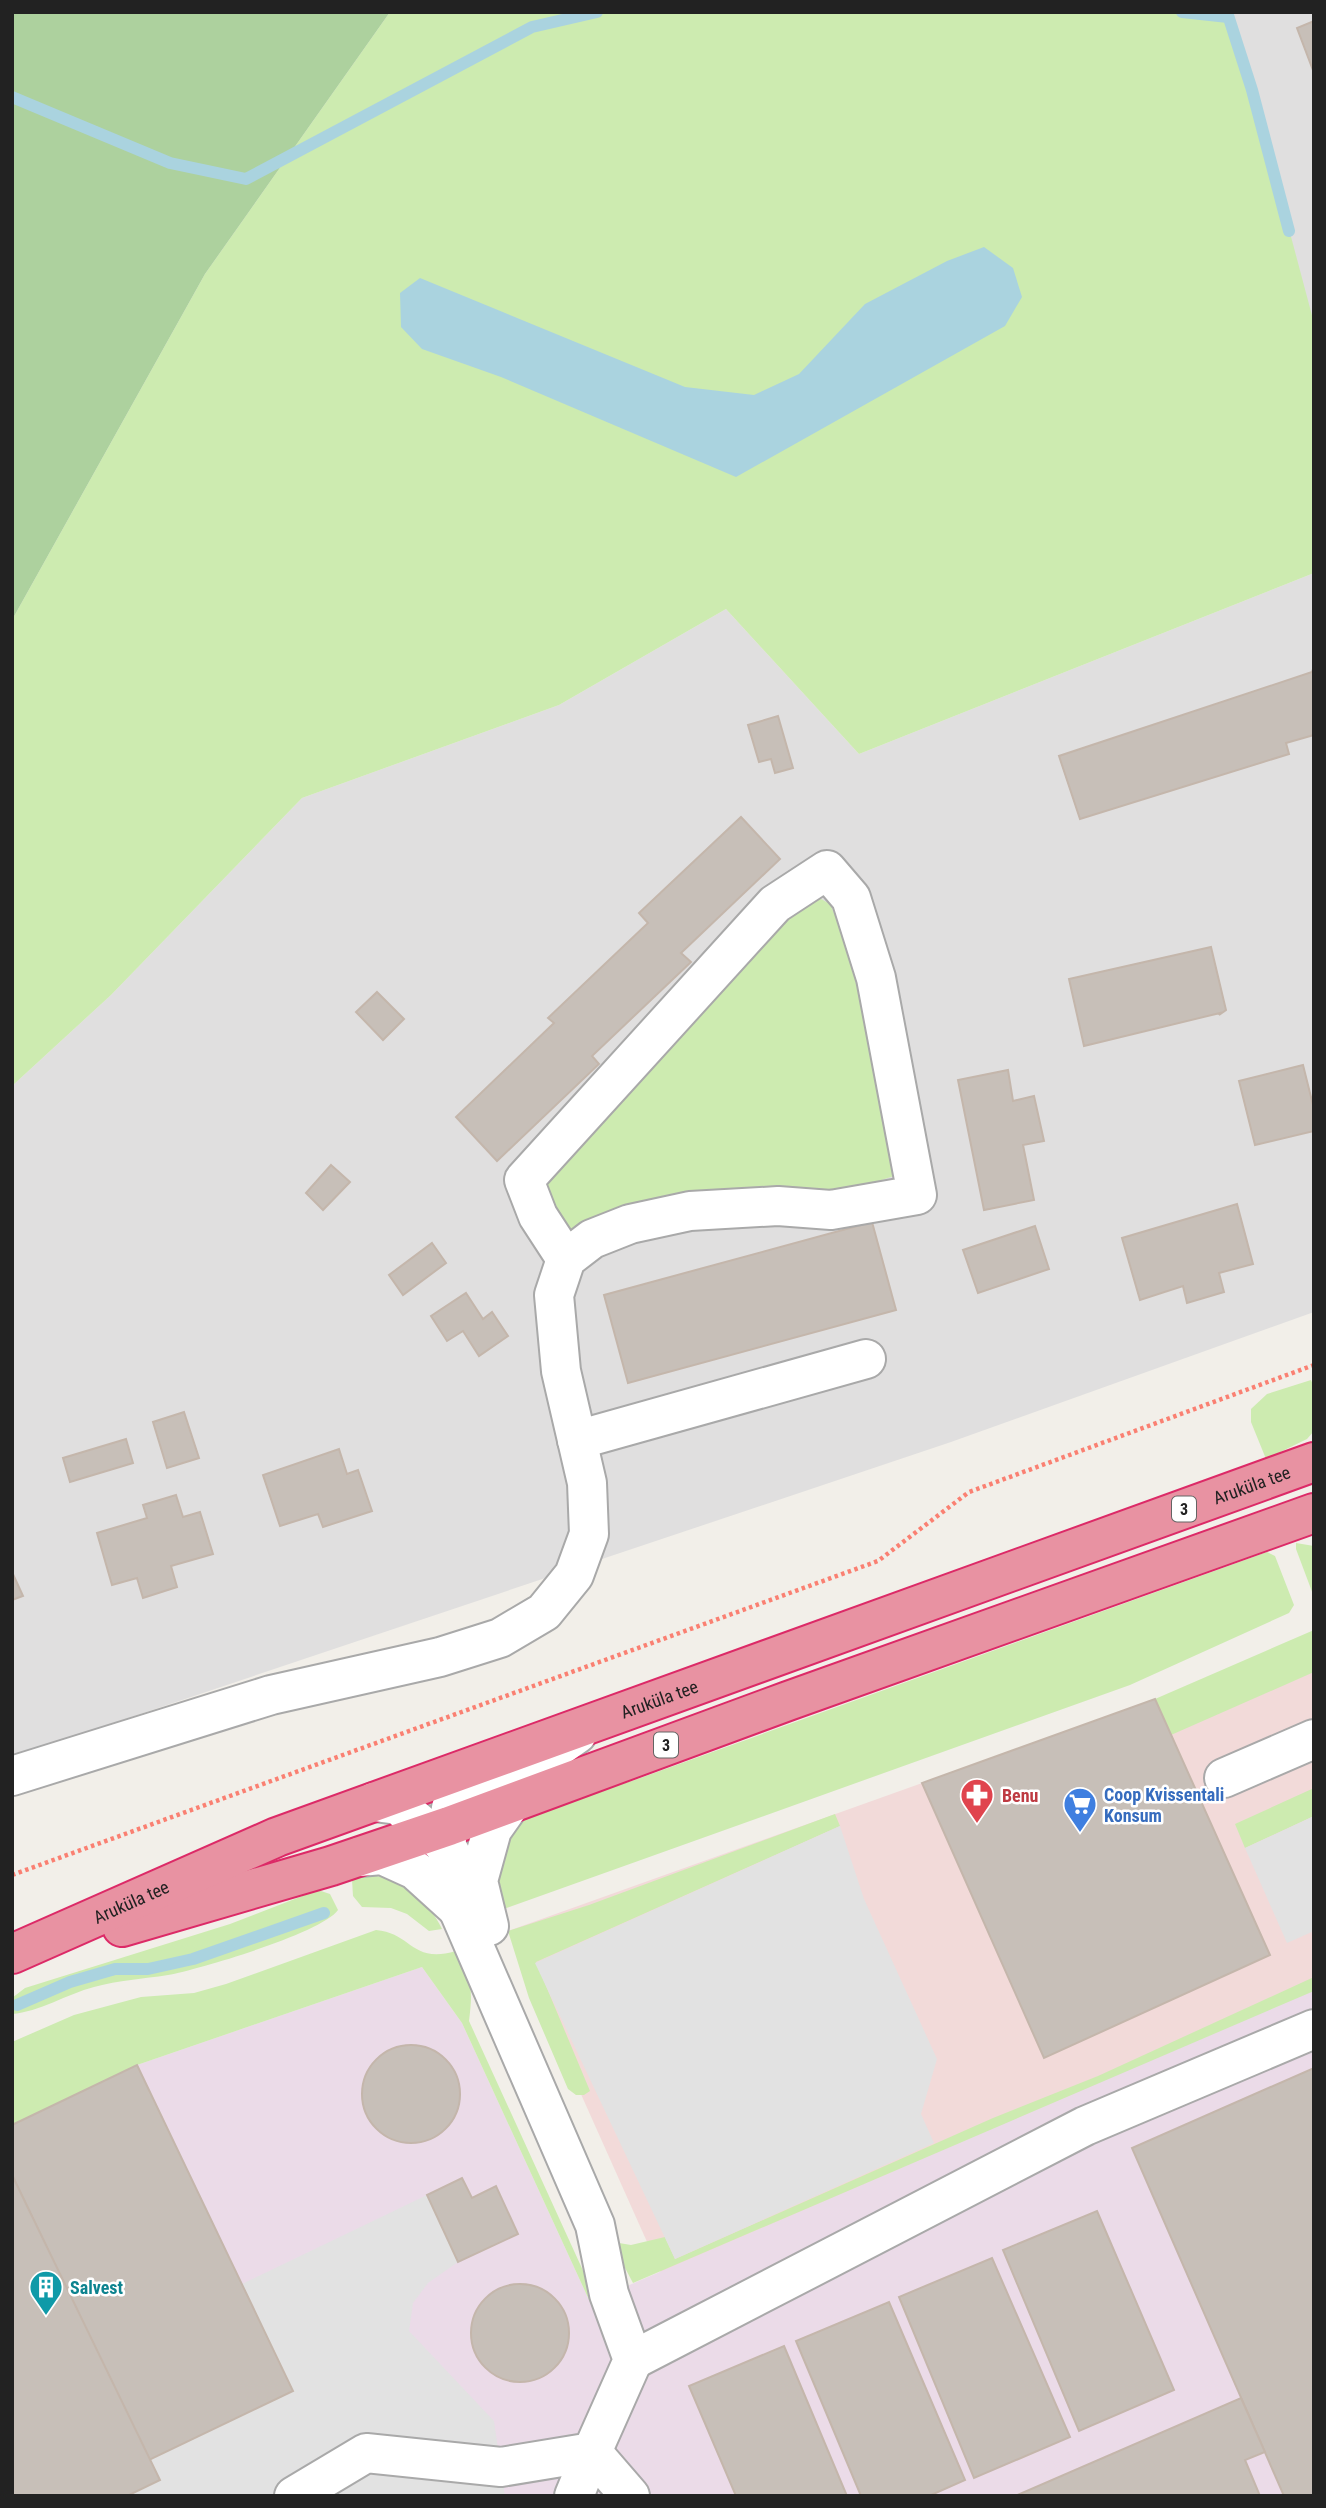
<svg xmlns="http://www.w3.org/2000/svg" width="1326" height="2508" viewBox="0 0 1326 2508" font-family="'Roboto Condensed',sans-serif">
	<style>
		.residential { fill: #e0dfdf }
		.commercial { fill: #f2dad9 }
		.industrial { fill: #ebdbe8 }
		.grass { fill: #cdebb0 }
		.forest { fill: #add19e }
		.parking { fill: #e2e2e2 }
		.water { fill: #aad3df }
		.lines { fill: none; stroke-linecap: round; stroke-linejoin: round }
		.stream { stroke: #aad3df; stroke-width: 12 }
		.building { fill: #c7bfb8; stroke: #c4b6ab; stroke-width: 2 }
		.minor-casing { stroke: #a9a9a9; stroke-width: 42 }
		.highway-casing { stroke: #dc2a67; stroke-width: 42 }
		.path { stroke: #fa8072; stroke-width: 4.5; stroke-dasharray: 3.5 3.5; stroke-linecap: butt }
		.minor { stroke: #fff; stroke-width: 38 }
		.highway { stroke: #e892a2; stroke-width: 38 }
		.labels { text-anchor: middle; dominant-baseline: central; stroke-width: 5; stroke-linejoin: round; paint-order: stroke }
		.shield { fill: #fff; stroke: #646464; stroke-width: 2 }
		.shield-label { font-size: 16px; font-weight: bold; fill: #222 }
		.street-label { font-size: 18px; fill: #222; stroke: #fff }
		.shop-label { font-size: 18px; font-weight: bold; fill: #366cbe; stroke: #fff; text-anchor: start }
		.health-label { font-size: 18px; font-weight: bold; fill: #be3a42; stroke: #fff; text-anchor: start }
		.culture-label { font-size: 18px; font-weight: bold; fill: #0d838f; stroke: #fff; text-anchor: start }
	</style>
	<rect width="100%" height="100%" fill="#f2efe9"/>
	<g class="residential">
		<path d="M1224,12H1314V333Z"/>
		<path d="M1314,573V1312L951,1442L12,1757V1086L111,995L302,798L559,705L726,609L859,754Z"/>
	</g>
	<path class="commercial" d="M1314,1643V2002L669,2291L508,1931Z"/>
	<path class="industrial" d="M422,1967L462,2023L590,2302L1314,1990V2496H12V2125L137,2065Z"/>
	<g class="grass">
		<path d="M390,12H1227L1252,90L1314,323V573L859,754L726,609L559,705L302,798L111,995L12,1086V620L205,274Z"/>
		<path d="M805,890L830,904L846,941L870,1043L894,1176L816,1201L568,1246L528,1196Z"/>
		<path d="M1311,1380L1314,1387V1431L1307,1439L1266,1459L1251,1422V1409L1267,1394Z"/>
		<path d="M1296,1543L1314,1546V1597L1296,1549Z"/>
		<path d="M1267,1552L1275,1556L1294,1605L1289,1613L1130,1685L501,1910L496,1869L516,1824L533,1810L632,1781Z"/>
		<path d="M1314,1630V1672L1171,1735L1155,1699Z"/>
		<path d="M1314,1788V1816L1245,1848L1235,1824Z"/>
		<path d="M835,1814L840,1826L536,1962L590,2091L584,2095H576L568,2089L529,1998L508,1931L589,1905Z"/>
		<path d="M369,1875C401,1877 429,1901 442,1929L429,1931L407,1914L391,1908L362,1907L353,1896L352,1880Z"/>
		<path d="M318,1890L330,1894L338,1910C322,1933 200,1969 168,1975C143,1979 119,1980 94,1987C67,1994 39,2012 12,2014V1998L25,1988L230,1924Z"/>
		<path d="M376,1930C412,1933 411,1964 456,1951C472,1978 473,1989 469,2021L596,2299L590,2302L462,2023L422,1967L137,2065L12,2125V2042L74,2015L141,1997L194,1993L226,1984Z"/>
		<path d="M1314,1977V1991L633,2283L615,2249L619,2243L631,2245L665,2237L675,2259L993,2118L1098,2076Z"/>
	</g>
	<path class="forest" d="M12,12H390L205,274L12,620Z"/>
	<g class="parking">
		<path d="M1314,1816V1931L1287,1943L1245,1848Z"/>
		<path d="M840,1826L864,1899L937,2059L921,2114L934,2143L675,2259L535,1963Z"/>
		<path d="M427,2195L458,2262L428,2283L413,2303L409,2331L494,2421L505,2496H127L160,2480L149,2460L293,2391L242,2284Z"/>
	</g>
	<path class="water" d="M984,247L1013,268L1022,297L1005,326L736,477L501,377L422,349L401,327L400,293L420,278L685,387L754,395L799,374L865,304L947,261Z"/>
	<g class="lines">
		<g class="stream">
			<path d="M1182,12L1228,17"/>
			<path d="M1227,12L1252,90L1289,231"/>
			<path d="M12,97L170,163L246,179L532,27L597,12"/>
			<path d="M17,2005L70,1982L115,1969H148L193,1959L324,1913"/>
		</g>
	</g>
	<g class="building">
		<path d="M1314,21V73L1297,28Z"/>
		<path d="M1313,669L1314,735L1286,743L1289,754L1080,819L1059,756L1312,672Z"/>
		<path d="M778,716L793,768L775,773L771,759L759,762L748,725Z"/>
		<path d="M741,817L780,859L681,953L691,962L592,1056L599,1064L497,1161L456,1117L554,1023L548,1018L648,923L639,913Z"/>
		<path d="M1211,947L1226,1010L1219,1015L1220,1013L1084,1046L1069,979Z"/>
		<path d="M377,992L404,1019L383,1040L356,1012Z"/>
		<path d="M1303,1065L1314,1109V1131L1255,1145L1239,1081Z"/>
		<path d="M1008,1070L1013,1101L1034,1096L1044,1141L1023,1145L1034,1200L984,1210L958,1080Z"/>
		<path d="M331,1165L350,1182L323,1210L306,1193Z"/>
		<path d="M1237,1204L1253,1264L1219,1273L1224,1292L1187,1303L1183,1286L1140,1300L1122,1238Z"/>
		<path d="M872,1222L896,1310L628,1383L604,1295Z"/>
		<path d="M1035,1226L1049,1269L978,1293L963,1250Z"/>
		<path d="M432,1243L446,1263L403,1295L389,1275Z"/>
		<path d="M466,1293L483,1319L492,1312L508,1336L479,1356L463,1331L447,1341L431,1316Z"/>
		<path d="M184,1412L199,1458L167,1468L153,1422Z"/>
		<path d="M126,1439L133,1463L70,1482L63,1458Z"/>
		<path d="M339,1449L347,1474L358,1470L372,1511L323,1527L318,1514L280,1526L263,1475Z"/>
		<path d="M176,1495L183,1517L200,1512L213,1554L171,1566L177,1587L143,1598L137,1578L112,1585L97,1533L147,1518L143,1505Z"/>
		<path d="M12,1572L23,1596L12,1600Z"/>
		<path d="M1155,1699L1270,1955L1044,2058L922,1783Z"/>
		<circle cx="411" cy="2094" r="49"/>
		<path d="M137,2065L293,2391L149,2460L12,2175V2125Z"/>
		<path d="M1314,2068V2496H1284L1132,2148Z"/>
		<path d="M12,2175L160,2480L127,2496H12Z"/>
		<path d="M462,2178L472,2198L496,2186L518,2234L458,2262L427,2195Z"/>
		<path d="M1097,2211L1174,2390L1079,2431L1003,2250Z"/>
		<path d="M992,2258L1070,2437L974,2478L899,2297Z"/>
		<circle cx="520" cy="2333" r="49"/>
		<path d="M889,2302L965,2480L929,2496H861L796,2341Z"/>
		<path d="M784,2346L847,2496H736L689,2386Z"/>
		<path d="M1241,2398L1265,2452L1245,2460L1260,2496H1015Z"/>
	</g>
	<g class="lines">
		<defs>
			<g id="minor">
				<path d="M577,1440L866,1359"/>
				<path d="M12,1776L271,1695L440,1657L500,1638L544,1612L574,1575L589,1534L587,1483L561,1371L554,1295L566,1259L592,1239L630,1224L690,1211L778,1206L831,1210L917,1195L876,978L851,898L827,870L775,904L524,1180L538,1216L566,1259"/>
				<path d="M1224,1778L1314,1739"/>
				<path d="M374,1802L398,1805L446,1846L451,1854"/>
				<path d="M359,1857L382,1855L415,1870L458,1909"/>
				<path d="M489,1926L478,1881L492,1830L511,1803L525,1796"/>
				<path d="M633,2360L1085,2126L1314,2029"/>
				<path d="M294,2496L366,2453L501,2467L592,2452L633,2360L609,2294L595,2225L458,1909L446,1846L451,1808L469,1790L527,1769L577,1734"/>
				<path d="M574,2496L592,2452L630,2496"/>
			</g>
			<g id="highway">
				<path d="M122,1927L331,1866L449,1826L788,1701L1314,1513"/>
				<path id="s1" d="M12,1954L277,1837L1314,1462"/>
			</g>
		</defs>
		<use href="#minor" class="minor-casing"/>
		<use href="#highway" class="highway-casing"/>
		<path class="path" d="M12,1875L878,1561L969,1492L1314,1365"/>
		<use href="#minor" class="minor"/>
		<use href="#highway" class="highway"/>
	</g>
	<defs>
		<symbol id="pharmacy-pin" viewBox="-11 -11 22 30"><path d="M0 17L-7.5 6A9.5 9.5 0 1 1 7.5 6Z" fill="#e0444e" stroke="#fff"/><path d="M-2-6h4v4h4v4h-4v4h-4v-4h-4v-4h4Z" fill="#fff"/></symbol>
		<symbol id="supermarket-pin" viewBox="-11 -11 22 30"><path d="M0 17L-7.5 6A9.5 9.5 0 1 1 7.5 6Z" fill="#3f7fe0" stroke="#fff"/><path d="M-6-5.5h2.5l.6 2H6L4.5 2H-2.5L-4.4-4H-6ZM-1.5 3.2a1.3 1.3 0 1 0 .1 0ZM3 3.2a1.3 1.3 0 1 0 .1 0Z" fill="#fff"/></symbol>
		<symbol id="building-pin" viewBox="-11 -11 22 30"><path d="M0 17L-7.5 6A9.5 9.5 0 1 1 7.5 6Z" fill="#0f9aa8" stroke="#fff"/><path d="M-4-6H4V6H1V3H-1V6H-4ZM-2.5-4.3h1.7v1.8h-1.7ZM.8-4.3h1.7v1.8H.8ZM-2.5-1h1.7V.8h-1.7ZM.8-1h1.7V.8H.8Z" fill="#fff"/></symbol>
	</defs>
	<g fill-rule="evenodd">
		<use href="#pharmacy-pin" x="958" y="1776" width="38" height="52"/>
		<use href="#supermarket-pin" x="1061" y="1785" width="38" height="52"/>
		<use href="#building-pin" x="27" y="2268" width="38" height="52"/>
	</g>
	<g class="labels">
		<g class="shield">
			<rect x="1172" y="1496.5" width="24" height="25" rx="5"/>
			<rect x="654" y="1732.5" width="24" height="25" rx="5"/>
		</g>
		<g class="shield-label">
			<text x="1184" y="1509">3</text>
			<text x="666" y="1745">3</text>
		</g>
		<g class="street-label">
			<text stroke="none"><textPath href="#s1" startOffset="1326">Aruküla tee</textPath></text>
			<text stroke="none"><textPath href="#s1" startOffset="696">Aruküla tee</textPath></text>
			<text stroke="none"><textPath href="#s1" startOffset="130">Aruküla tee</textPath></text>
		</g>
		<g class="shop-label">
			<text x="1104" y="1794">Coop Kvissentali<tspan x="1104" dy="21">Konsum</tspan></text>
		</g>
		<g class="health-label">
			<text x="1002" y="1795">Benu</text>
		</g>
		<g class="culture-label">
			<text x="70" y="2287">Salvest</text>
		</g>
	</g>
	<rect width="1326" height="2508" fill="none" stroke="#222222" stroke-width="28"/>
</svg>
